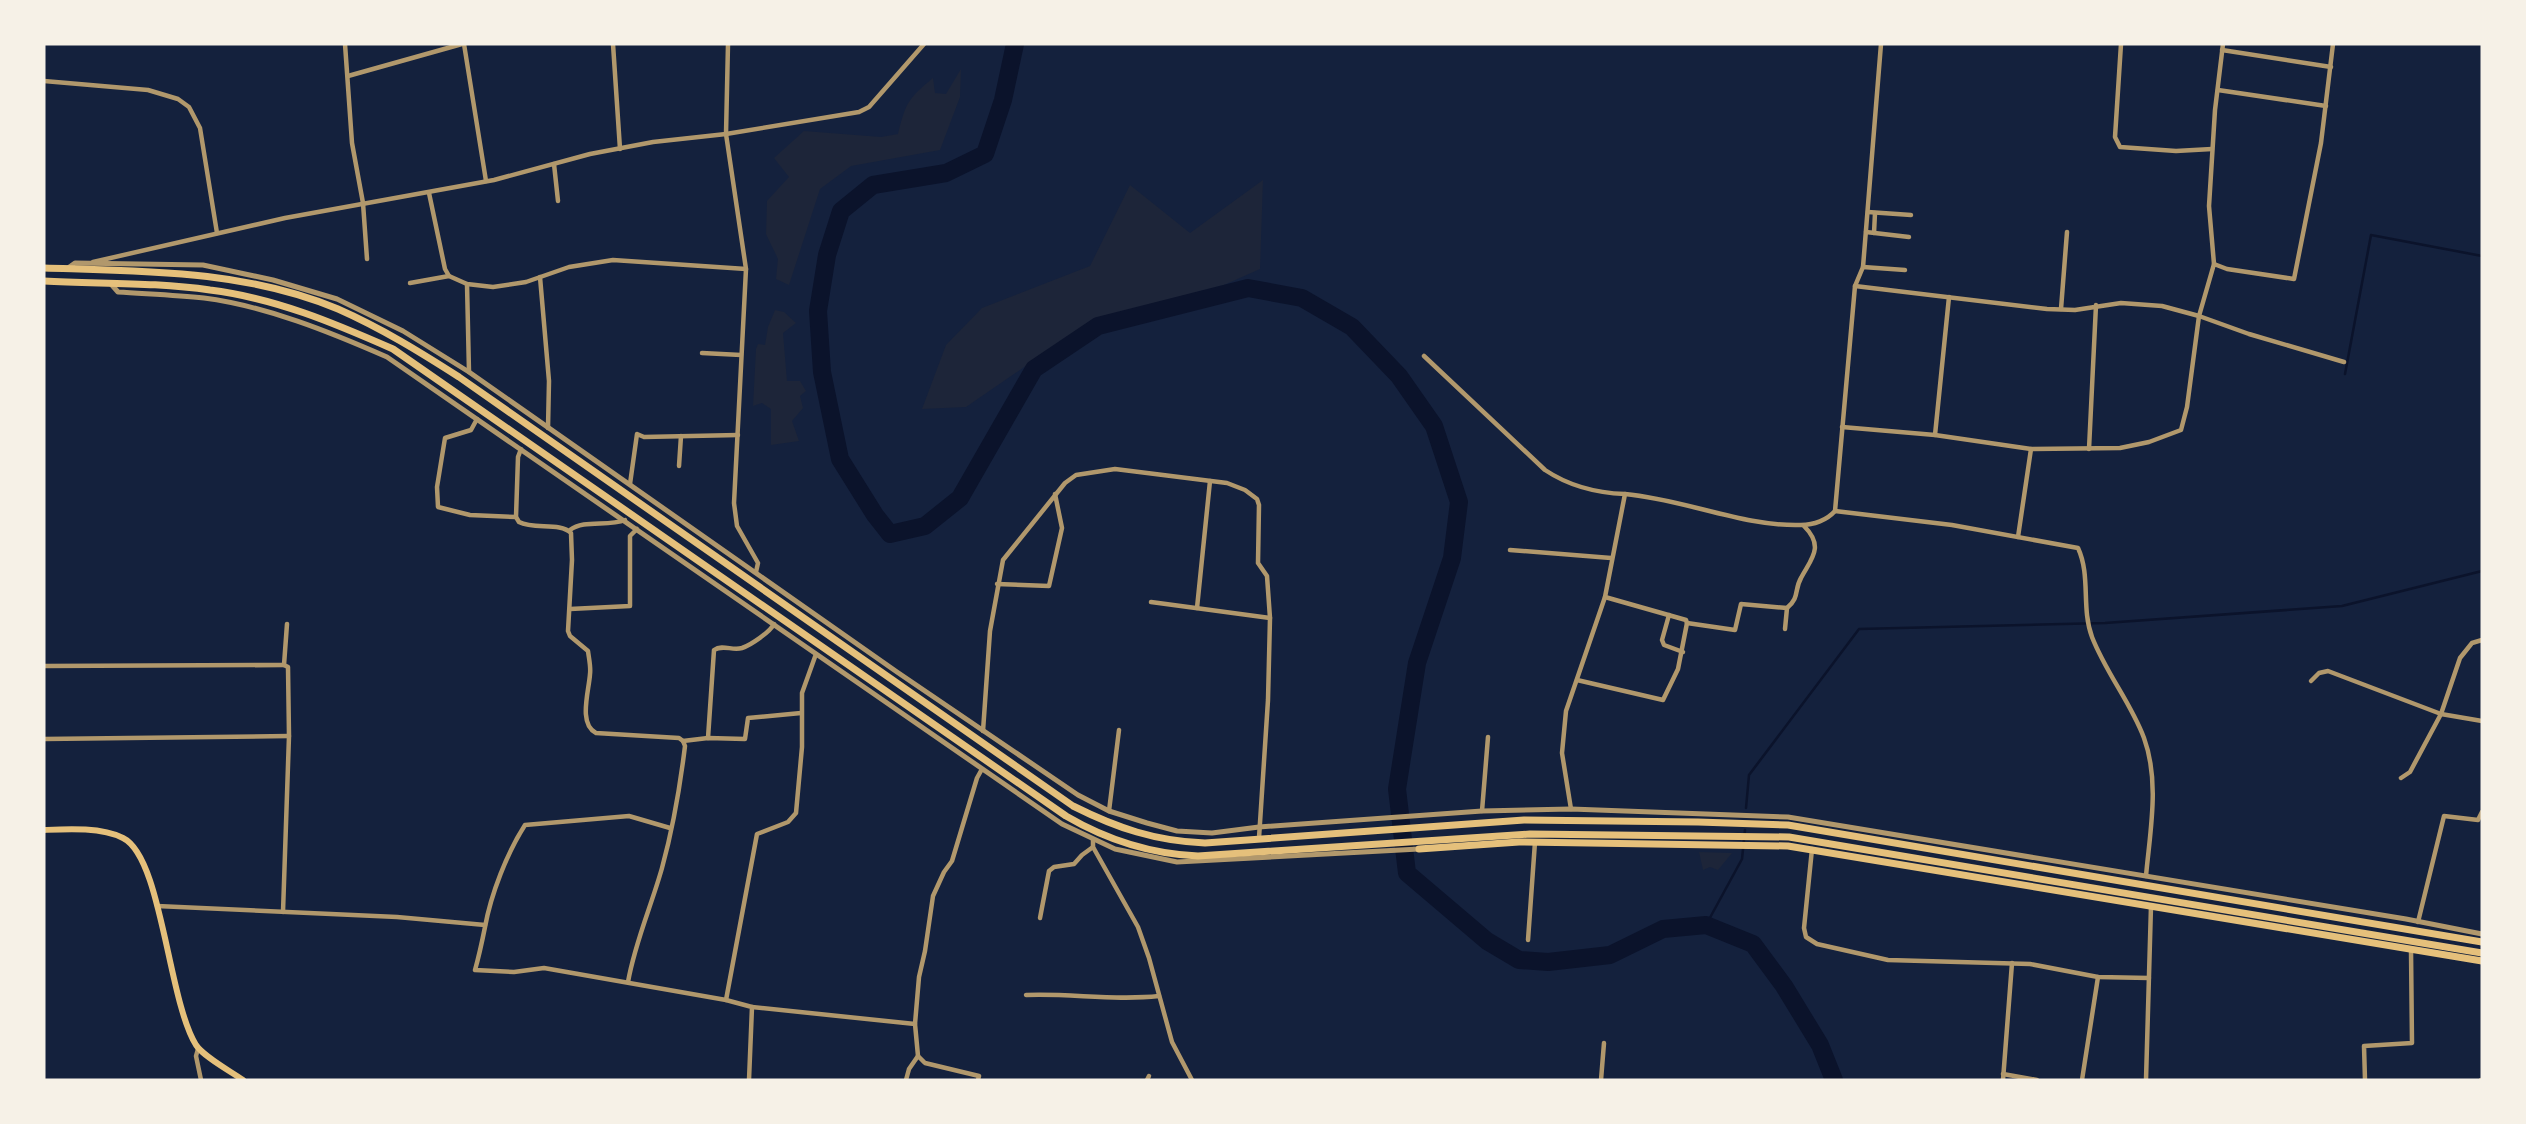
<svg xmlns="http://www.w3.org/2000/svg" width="2526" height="1124" viewBox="0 0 2526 1124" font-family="Montserrat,sans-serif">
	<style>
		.green { fill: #1d2539 }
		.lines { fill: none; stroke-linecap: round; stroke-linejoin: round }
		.stream { stroke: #0b132b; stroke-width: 2.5 }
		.river { stroke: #0b132b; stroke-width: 18 }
		.minor { stroke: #b1986c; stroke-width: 4.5 }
		.tertiary { stroke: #b1986c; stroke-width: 5 }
		.secondary { stroke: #e5c07b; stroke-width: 6 }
		.trunk { stroke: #e5c07b; stroke-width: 7 }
	</style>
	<rect width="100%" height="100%" fill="#14213d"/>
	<g class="green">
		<path d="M961,69L960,97L940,150L851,166L820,189L789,285L776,279L778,259L766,234L767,201L789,177L774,158L804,131L881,137L898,134C906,102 908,99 933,78L935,93L946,94Z"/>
		<path d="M1263,180L1260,269L1224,285L1094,319L966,407L922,409L946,345L982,308L1090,266L1130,185L1190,233Z"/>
		<path d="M775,310L784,312L796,323L783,333L787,381H800L806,391L800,396L803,408L792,421L799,441L771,445V409L762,403L753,406L756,349L758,344L765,345L768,327Z"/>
		<path d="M1699,852L1732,853L1718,870L1710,867L1703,870Z"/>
	</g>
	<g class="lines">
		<g class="stream">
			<path d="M2345,374L2371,235L2482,256"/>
			<path d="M1746,808L1749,775L1859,629L2105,623L2342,606L2482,571"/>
			<path d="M1706,925L1742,859L1745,830"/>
		</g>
		<path class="river" d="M1015,44L1003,100L985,154L946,173L873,185L841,211L827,255L818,311L822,372L840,459L875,515L890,534L925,526L960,498L1034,369L1098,326L1248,288L1302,298L1352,327L1399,376L1434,426L1459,502L1452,558L1417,663L1397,789L1407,873L1487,941L1519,960L1548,962L1610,955L1663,929L1706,925L1753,944L1784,986L1820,1045L1834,1080"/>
		<g class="minor">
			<path d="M345,44L352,143L363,203L367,259"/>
			<path d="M464,44L486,181"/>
			<path d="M613,44L620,149"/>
			<path d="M728,44L726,134L746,269L734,503L737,526L758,563L756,572"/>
			<path d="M2121,44L2115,137L2120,147L2176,151L2212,149"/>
			<path d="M2222,50L2331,67"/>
			<path d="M348,76L462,44"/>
			<path d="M44,81L148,90L178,99L189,107L200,128L217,233"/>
			<path d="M2218,90L2326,106"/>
			<path d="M554,164L558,201"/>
			<path d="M429,193L445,269L449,276L467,284L493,287L526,282L569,267L613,260L746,269"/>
			<path d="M1868,212L1911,215"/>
			<path d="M1866,232L1909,237"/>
			<path d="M1874,233L1875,213"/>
			<path d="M93,262L285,218L494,180L590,154L653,142L726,134L859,112L869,107L924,44"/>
			<path d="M2214,264L2209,206L2215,110L2223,44"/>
			<path d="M1863,267L1905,270"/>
			<path d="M540,277L549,381L548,428"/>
			<path d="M410,283L449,276"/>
			<path d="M467,284L469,372"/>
			<path d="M1855,286L2047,309L2075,310L2121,303L2162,306L2199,316L2249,334L2344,362"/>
			<path d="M2061,309L2067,232"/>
			<path d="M702,353L741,355"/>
			<path d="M1424,356L1545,470C1569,486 1597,493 1625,494"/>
			<path d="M477,419L471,430L445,438L437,487L438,507L470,515L516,517"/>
			<path d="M1842,427L1935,435L2031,449L2120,448L2149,442L2181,430L2187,407L2199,316L2214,264L2227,269L2294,279L2321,143L2333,44"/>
			<path d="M1935,435L1949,297"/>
			<path d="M521,449L518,457L516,517L519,522C534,530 560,522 571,533L572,560L568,631L570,636L588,651C589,659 591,667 590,674C589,691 578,724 596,733L679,738L683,741L685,746C680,787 673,828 662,868C651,907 635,942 628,982"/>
			<path d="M2089,449L2096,305"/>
			<path d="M679,466L681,436"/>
			<path d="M630,484L637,434L644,437L738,435"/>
			<path d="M1835,511L1952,525L2078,548C2091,576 2081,608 2092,637C2106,673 2131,703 2144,738C2160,782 2150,831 2146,876"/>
			<path d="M570,530C584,519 608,527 625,520"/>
			<path d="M2018,537L2031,449"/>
			<path d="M1510,550L1611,558"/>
			<path d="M997,584L1049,586L1062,528L1055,494"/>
			<path d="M1605,597L1686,620L1687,623L1735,630L1741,604L1787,608C1800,597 1794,590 1801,578C1811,559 1825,547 1804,526"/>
			<path d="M1151,602L1270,618"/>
			<path d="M1197,608L1210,481"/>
			<path d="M570,609L630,606V536L637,529"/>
			<path d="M1669,615L1662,640L1664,645L1683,652"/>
			<path d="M1785,629L1787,608"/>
			<path d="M44,666L284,665"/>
			<path d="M1577,680L1663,700L1678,669L1687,623"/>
			<path d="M2311,681L2319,673L2328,671L2441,714L2482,721"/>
			<path d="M983,731L990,631L1003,560L1065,483L1076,475L1115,469L1227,483L1245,490L1257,499L1259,505L1258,563L1267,576L1270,618L1268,700L1259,838"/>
			<path d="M708,738L714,650C723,644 732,651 742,648C751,645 770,632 774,624"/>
			<path d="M44,739L289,736"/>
			<path d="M683,741L708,738L745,739L748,718L801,713"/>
			<path d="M2401,778L2410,772L2441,714L2460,658L2472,643L2482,640"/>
			<path d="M1571,809L1562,753L1566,711L1605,597L1625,494C1683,499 1745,527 1801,525C1814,525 1827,520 1835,511L1855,286L1863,267L1881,44"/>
			<path d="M1109,811L1119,730"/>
			<path d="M1482,811L1488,737"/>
			<path d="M670,828L629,816L525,825C507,853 491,894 485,927C482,942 479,956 475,970L514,972L544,968L726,1000L752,1007L749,1080"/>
			<path d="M1093,840V847L1138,927L1149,958L1172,1042L1192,1080"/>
			<path d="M1812,849L1804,928L1806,937L1817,944L1888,960L2030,964L2098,977L2149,978"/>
			<path d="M157,906L397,917L485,925"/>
			<path d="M283,912L289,736L288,667L284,665L287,624"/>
			<path d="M1040,918L1049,871L1054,867L1074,864L1082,855L1093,847"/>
			<path d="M2418,922L2444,816L2478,820L2482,812"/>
			<path d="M1528,940L1535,842"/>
			<path d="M1026,995C1070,993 1114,1001 1159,996"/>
			<path d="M726,1000L757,834L788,822L796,813L802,747V693L816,654"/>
			<path d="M752,1007L915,1024"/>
			<path d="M198,1049L196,1056L201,1080"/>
			<path d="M2003,1074L2037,1080"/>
			<path d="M906,1080L909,1069L918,1056"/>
			<path d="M978,1080L979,1076L925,1063L918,1056L915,1024L919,977L925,951L933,896L944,872L952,861L977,778L982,769"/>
			<path d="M1147,1080L1149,1076"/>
			<path d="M1601,1080L1604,1043"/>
			<path d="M2003,1080L2012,963"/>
			<path d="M2082,1080L2098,977"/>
			<path d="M2146,1080L2151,906"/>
			<path d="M2365,1080L2364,1046L2412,1043L2411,950"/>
			<path d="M2481,1080H2482"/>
		</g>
		<g class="tertiary">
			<path d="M68,268L75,263L203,265L273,280L337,299L403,331L469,372L897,672L1078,795L1109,811L1147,823L1177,831L1212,833L1259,827L1482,811L1571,809L1788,817L2406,919L2482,934"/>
			<path d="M111,284L118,292C147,294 176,295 204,298C266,306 330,332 387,357L1062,824L1115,849L1177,862L1419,849"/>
		</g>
		<path class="secondary" d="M44,830C67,829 101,827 123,838C162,857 168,1000 196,1045C204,1057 230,1071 243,1080"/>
		<g class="trunk">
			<path d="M44,268C142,271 246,270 338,309C381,328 420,352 459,377L1073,806C1117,828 1155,841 1205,843L1524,820L1698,822L1788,825L2482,942"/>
			<path d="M44,281C98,284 156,282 210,290C275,298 334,323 393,349L1066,816C1107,840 1151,854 1198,856L1530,834L1789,837L2482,953"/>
			<path d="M1419,849L1519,842L1788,846L2482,961"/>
		</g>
	</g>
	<rect width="2526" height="1124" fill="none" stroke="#f6f1e7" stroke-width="91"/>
</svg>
